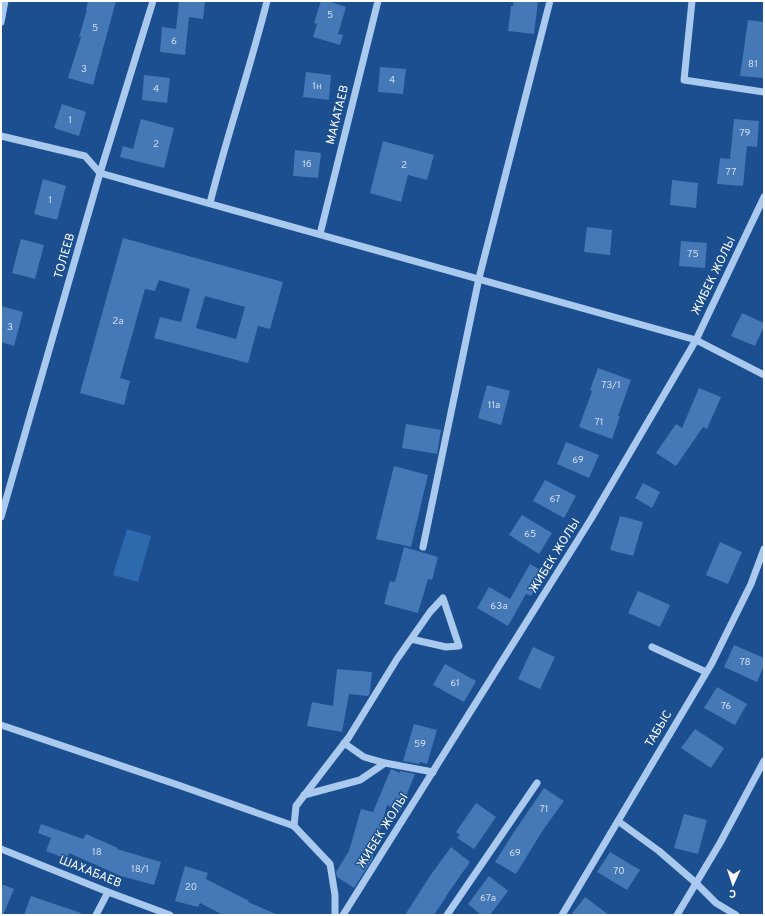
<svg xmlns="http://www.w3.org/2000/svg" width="765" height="916" viewBox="0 0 765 916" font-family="Overpass,sans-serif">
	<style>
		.green { fill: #2e69ad }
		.building { fill: #4478b7; fill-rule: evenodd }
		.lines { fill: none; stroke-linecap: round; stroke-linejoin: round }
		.minor { stroke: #a9c9ee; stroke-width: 7 }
		.labels { text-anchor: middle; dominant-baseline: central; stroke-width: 3; stroke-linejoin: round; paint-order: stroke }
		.number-label { font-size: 10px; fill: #d0dded }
		.street-label { font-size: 12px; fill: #fff; stroke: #1b4f8f }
	</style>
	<rect width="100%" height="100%" fill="#1b4f8f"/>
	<path class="green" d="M127,529L151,536L138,582L113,575Z"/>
	<g class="building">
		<path d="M88,1H116L93,85L68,78L81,37H79L87,10H86Z"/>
		<path d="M179,1H205L203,19L189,17L185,55L160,52L162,27L176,29Z"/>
		<path d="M321,1H328L346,7L338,34L343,35L340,45L313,37L317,24L314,23Z"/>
		<path d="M514,1H538L534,34L508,31L511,6H513Z"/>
		<path d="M748,20L764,22V78L740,76Z"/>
		<path d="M380,67L406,69L403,94L378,92Z"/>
		<path d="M306,72L331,75L329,100L303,97Z"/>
		<path d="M144,75L170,78L167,103L142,100Z"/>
		<path d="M62,104L86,112L79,136L54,128Z"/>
		<path d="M141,119L174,128L164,168L120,157L123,146L133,149Z"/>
		<path d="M734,119L759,121L757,147L747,146L743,186L717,184L720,158L730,159Z"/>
		<path d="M383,141L434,155L427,180L408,175L401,202L370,193Z"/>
		<path d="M295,150L321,153L318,178L293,176Z"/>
		<path d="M43,179L66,186L57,220L34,214Z"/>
		<path d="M672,180L698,183L696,208L670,205Z"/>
		<path d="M587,227L612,230L610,255L584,252Z"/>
		<path d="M123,238L283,282L270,329L258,326L248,363L154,338L160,317L181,322L190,289L159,280L155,291L145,289L120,378L130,381L124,405L80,393ZM205,296L245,307L236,339L196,328Z"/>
		<path d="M21,239L44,245L35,279L12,273Z"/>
		<path d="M681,241L707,243L705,268L679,266Z"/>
		<path d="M1,306L23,312L14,346L1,342Z"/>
		<path d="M742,313L764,323V326L755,346L731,336Z"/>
		<path d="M598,368L631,380L618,416H620L612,439L579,427L592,391L590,390Z"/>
		<path d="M487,385L510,391L501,425L478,418Z"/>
		<path d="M699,388L721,397L707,429L703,427L676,466L656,453L676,424L682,428Z"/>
		<path d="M406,424L441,430L437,454L402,448Z"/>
		<path d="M566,442L599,455L589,478L557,464Z"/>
		<path d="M394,466L428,475L411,547L376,539Z"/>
		<path d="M545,480L576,496L564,518L533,501Z"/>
		<path d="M643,483L660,492L652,508L635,498Z"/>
		<path d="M522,515L552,533L539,554L509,535Z"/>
		<path d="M620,516L643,522L633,556L610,550Z"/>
		<path d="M720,542L742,552L728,584L706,575Z"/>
		<path d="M404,547L438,557L432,580L428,579L418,613L384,604L390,581L395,582Z"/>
		<path d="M530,564L544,572L531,596L526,594L508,626L477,608L489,587L510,599Z"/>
		<path d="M638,591L670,605L660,627L628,613Z"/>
		<path d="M734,645L764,658V665L757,682L724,667Z"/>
		<path d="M533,647L555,657L540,689L518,679Z"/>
		<path d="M445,664L476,681L464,702L433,685Z"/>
		<path d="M337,669L372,672L370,693L368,696L349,694L342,732L307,726L312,702L333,706Z"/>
		<path d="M717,687L747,704L735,725L704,708Z"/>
		<path d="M414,724L437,730L427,764L420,762L419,764L403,761Z"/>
		<path d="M695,729L724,748L711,768L681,748Z"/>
		<path d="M391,769L400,773V771L415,774L400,811L387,805L372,860L354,888L337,877L336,872L349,851L361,809L373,812Z"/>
		<path d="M544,788L564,801L543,830L516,874L495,862L514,832Z"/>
		<path d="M476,803L496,817L474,849L457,838L460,835L456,832Z"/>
		<path d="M684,814L707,820L698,854L674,848Z"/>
		<path d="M41,824L83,839L86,834L118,848L117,849L161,862L154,885L121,876L69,853L67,859L46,851L51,838L38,833Z"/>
		<path d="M451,847L470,862L446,896V897L434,915H405L430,876Z"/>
		<path d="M610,852L640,870L627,890L597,872Z"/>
		<path d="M185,866L208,873L206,879L249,901L248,902L278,915H223L200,903L198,907L175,901Z"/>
		<path d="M489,876L508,891L490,915H481L468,904Z"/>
		<path d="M1,884L14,889L3,915H1Z"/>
		<path d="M31,896L81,913V915H24Z"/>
		<path d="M585,897L609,915H571Z"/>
	</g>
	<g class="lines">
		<g class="minor">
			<path d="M692,1L684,80L764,92"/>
			<path d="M1,22L5,1"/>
			<path d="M1,136L85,156L100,173L696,340L764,375"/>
			<path d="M210,203C227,135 250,69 267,1"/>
			<path d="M320,234L378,1"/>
			<path d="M1,517L100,173L153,1"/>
			<path d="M423,547L479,278L550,1"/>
			<path d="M652,647L706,672"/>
			<path d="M1,725L181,786L294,826L330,864L335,895V915"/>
			<path d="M344,743L364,757L385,763"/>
			<path d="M304,795L360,780L385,763L433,772"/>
			<path d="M618,821L659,851L696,883L716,903L736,915"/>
			<path d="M294,826L296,806L349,737L397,659L430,612L443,598L459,646L446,647L411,639"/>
			<path d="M1,849L108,892L170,915"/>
			<path d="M96,915L108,892"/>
			<path d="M343,915L591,519L696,340L764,197"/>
			<path d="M447,915L537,783"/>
			<path d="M562,915L712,663L751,584L764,549"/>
			<path d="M677,915L720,843L764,761"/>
		</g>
	</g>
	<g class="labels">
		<g class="number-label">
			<text x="330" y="15">5</text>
			<text x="95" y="28">5</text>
			<text x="174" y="41">6</text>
			<text x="753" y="64">81</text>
			<text x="84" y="69">3</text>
			<text x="392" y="80">4</text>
			<text x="317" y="86">1н</text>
			<text x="156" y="89">4</text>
			<text x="70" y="120">1</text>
			<text x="745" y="133">79</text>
			<text x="156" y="144">2</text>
			<text x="307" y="164">1б</text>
			<text x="404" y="165">2</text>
			<text x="731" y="172">77</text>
			<text x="50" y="200">1</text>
			<text x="693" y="254">75</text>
			<text x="118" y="321">2а</text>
			<text x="10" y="327">3</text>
			<text x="611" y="385">73/1</text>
			<text x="494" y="405">11а</text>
			<text x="599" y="422">71</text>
			<text x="578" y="460">69</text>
			<text x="555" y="499">67</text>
			<text x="530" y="534">65</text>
			<text x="499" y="606">63а</text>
			<text x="745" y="662">78</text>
			<text x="455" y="683">61</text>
			<text x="726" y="706">76</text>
			<text x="420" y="744">59</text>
			<text x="544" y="809">71</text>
			<text x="97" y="852">18</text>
			<text x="515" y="853">69</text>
			<text x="140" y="869">18/1</text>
			<text x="619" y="871">70</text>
			<text x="191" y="887">20</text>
			<text x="488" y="898">67а</text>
		</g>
		<g class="street-label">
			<text transform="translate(338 115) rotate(-76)">МАКАТАЕВ</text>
			<text transform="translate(65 256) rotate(-74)">ТОЛЕЕВ</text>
			<text transform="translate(714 276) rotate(-64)">ЖИБЕК ЖОЛЫ</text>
			<text transform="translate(555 556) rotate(-58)">ЖИБЕК ЖОЛЫ</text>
			<text transform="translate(659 729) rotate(-59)">ТАБЫС</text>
			<text transform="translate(383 831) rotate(-58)">ЖИБЕК ЖОЛЫ</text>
			<text transform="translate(90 872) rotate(22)">ШАХАБАЕВ</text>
		</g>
	</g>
	<rect width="765" height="916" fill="none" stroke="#ffffff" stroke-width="4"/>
	<g transform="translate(733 884) rotate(183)" stroke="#1b4f8f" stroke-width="3" paint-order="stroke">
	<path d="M0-3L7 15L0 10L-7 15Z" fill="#ffffff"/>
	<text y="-6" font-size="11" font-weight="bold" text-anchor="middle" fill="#ffffff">С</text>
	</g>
</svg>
